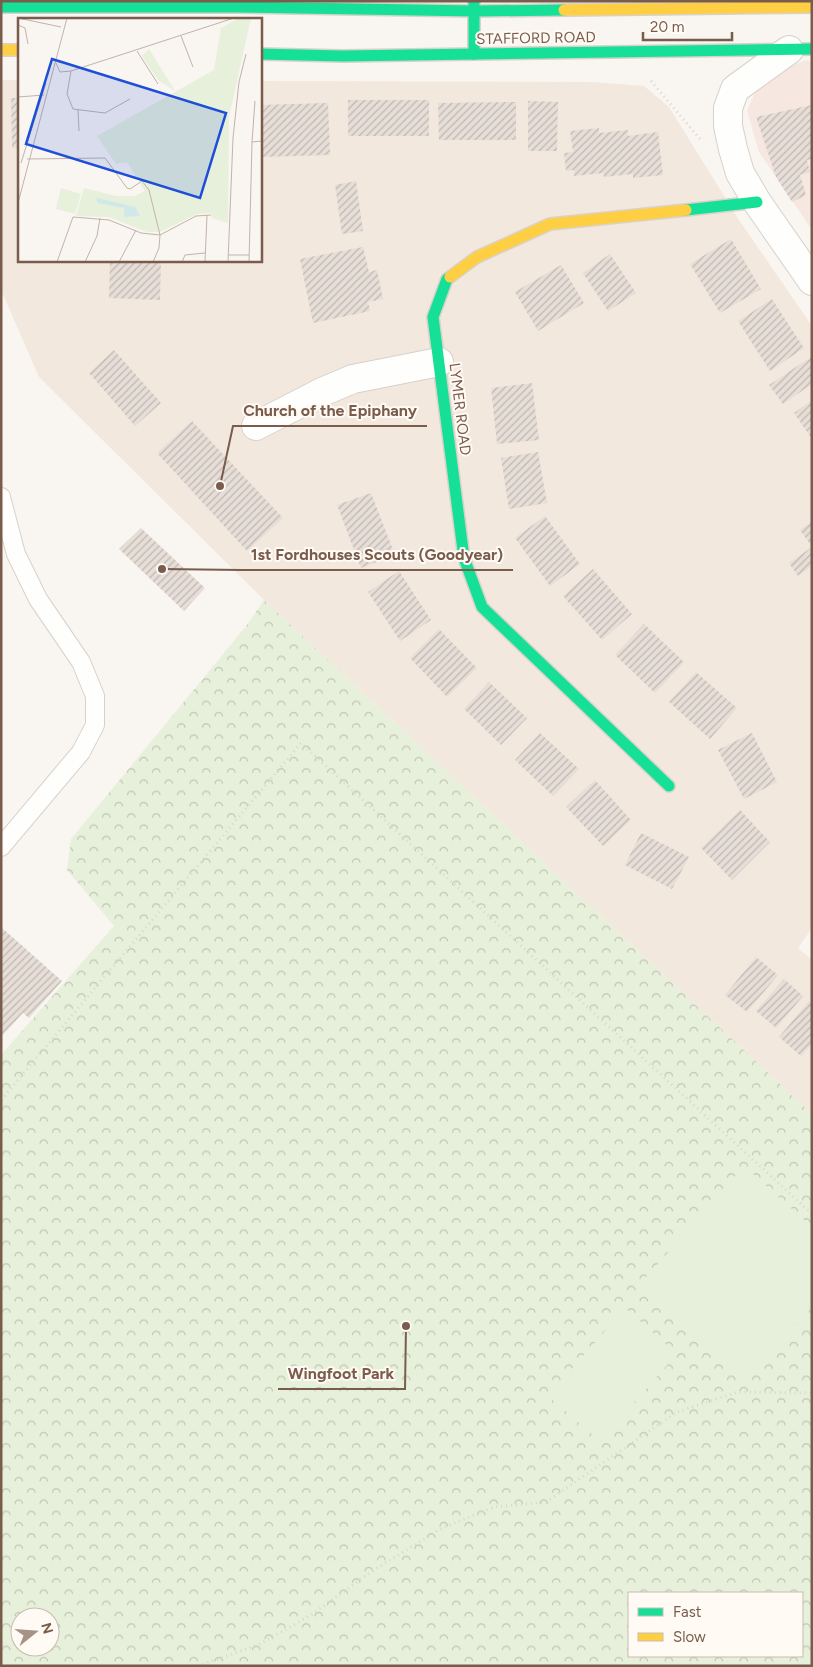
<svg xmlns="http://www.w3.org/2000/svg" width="813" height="1667" viewBox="0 0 813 1667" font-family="Figtree,sans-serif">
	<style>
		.residential { fill: #f2e8de }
		.commercial { fill: #f6e8e1 }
		.forest { fill: url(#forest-crowns); fill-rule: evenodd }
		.garden { fill: #e7f0db }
		.building { fill: url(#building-hatch) }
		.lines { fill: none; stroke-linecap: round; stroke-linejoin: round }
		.lane-casing { stroke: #d7d1cb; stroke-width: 20 }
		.street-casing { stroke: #d7d1cb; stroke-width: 30 }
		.fast-casing { stroke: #d9d2cb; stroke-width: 14 }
		.slow-casing { stroke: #d9d2cb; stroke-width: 14 }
		.path { stroke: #dcd5d0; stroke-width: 3; stroke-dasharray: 1 4; stroke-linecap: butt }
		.lane { stroke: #fefefd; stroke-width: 18 }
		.street { stroke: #fefefd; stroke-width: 28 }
		.fast { stroke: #16e098; stroke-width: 11 }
		.slow { stroke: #ffcf43; stroke-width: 11 }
		.labels { text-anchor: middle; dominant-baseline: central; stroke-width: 4; stroke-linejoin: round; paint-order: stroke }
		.street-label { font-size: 15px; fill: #7a5c4d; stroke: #fffaf3 }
		.inset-road { fill: none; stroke: #c2b3aa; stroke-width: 1 }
		.view { fill: #1d4ed8; fill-opacity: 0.15; stroke: #1d4ed8; stroke-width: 2.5 }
		.inset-edge { fill: none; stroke: #7a5c4d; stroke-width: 2.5 }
		.leader { fill: none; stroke: #7a5c4d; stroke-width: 2 }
		.callout-dot { fill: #7a5c4d; stroke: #fffaf3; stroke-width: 2 }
		.callout-label { font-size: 16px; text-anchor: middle; font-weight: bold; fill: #7a5c4d; stroke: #fffaf3; stroke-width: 4; stroke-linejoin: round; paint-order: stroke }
	</style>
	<defs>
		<pattern id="forest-crowns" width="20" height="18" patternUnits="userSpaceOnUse" patternTransform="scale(1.25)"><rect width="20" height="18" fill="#e7f0db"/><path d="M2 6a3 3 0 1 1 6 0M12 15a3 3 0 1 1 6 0" fill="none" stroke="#c0c6b4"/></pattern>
		<pattern id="building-hatch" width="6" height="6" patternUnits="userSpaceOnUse" patternTransform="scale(1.25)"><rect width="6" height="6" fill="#e6ded7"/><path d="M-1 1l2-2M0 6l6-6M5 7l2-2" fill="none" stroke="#bfb7b1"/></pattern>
	</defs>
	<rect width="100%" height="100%" fill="#f9f5f0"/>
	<path class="residential" d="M1,80H19V260H260V81L592,82L644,86L669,107L739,220L812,326V928L798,948L812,960V1114L264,600L39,377L1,290Z"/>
	<path class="commercial" d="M806,60L812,62V230L759,152L747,111L761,79Z"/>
	<path class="forest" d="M264,600L812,1114V1666H1V1055L114,926L67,870L71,839L247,625ZM629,1593H802V1656H629ZM20,1617H50V1647H20Z"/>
	<g class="garden">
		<path d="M744,1166L812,1227V1307L750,1378L642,1282Z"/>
		<path d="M625,1308L677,1354L600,1441L548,1396Z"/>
	</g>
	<g class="building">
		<path d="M11,98H19V148H12Z"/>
		<rect x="348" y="100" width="81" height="36"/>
		<path d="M528,101L558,102L557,151H528Z"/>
		<path d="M516,102V140H439L438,103Z"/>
		<path d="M328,103L330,155L261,157L260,105Z"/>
		<path d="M812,105V159L807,160L810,172L800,175L806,195L792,202L776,177L756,117Z"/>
		<path d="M599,128V133L628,130V136L658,132L663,175L633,178V174L604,177L603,173L574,176V170L566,171L564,153L573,152L570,131Z"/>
		<path d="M356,181L363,231L342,234L335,185Z"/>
		<path d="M731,239L761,289L720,313L690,264Z"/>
		<path d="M363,247L369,272L377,270L383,299L368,302L370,311L313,323L300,259Z"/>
		<path d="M610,254L636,293L608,311L583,273Z"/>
		<path d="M110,260H161L160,300L109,298Z"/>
		<path d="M561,265L584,303L538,331L515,292Z"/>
		<path d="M772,299L804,348L770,371L738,321Z"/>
		<path d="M114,350L161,403L135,426L89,373Z"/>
		<path d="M811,357L812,384L783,404L769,385Z"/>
		<path d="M532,383L539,440L497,444L491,388Z"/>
		<path d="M812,400V439L794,413Z"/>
		<path d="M192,421L283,518L247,551L157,453Z"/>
		<path d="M538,452L547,503L509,509L501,458Z"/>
		<path d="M371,493L395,555L361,568L337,505Z"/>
		<path d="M545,516L580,564L550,586L515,538Z"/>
		<path d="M812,521V566L798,576L789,563L812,547L800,530Z"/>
		<path d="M141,528L205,588L184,611L119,549Z"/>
		<path d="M593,569L632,614L602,640L563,596Z"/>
		<path d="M399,571L431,620L400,641L368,592Z"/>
		<path d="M644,624L684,662L655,693L615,655Z"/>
		<path d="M439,629L477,668L447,697L410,658Z"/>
		<path d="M696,672L737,708L710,739L669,702Z"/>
		<path d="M489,682L527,718L501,745L464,709Z"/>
		<path d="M540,733L579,769L553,796L515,760Z"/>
		<path d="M752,733L777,782L744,799L718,750Z"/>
		<path d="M595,780L631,820L603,846L566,807Z"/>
		<path d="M740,810L770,842L732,880L701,848Z"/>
		<path d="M641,833L689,857L672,889L625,865Z"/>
		<path d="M1,927L62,981L29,1018L23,1013L1,1037Z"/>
		<path d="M756,957L778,975L747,1012L725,995Z"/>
		<path d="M784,979L803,996L776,1028L756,1011Z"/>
		<path d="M809,1001L812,1003V1044L801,1056L779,1037Z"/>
	</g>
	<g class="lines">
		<defs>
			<path id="lane" d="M1,497L16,554L38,599L81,662L95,696V725L81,752L1,847"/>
			<g id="street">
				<path d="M789,50L735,89L728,108V126L733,149L740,173L757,202L812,281"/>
				<path d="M256,426L322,392L353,379L439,362"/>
			</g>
			<g id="fast">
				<path d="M474,1V54"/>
				<path d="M1,7H238L475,11L564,10"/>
				<path d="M260,54L342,56L812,49"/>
				<path d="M686,210L757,202"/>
				<path d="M450,277L447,279L433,317L464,558L482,607L669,786"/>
			</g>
			<g id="slow">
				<path d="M564,10L812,7"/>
				<path d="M1,50H19"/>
				<path d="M450,277L477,257L550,224L686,210"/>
			</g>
		</defs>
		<use href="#lane" class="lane-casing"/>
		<use href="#street" class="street-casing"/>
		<use href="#fast" class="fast-casing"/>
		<use href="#slow" class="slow-casing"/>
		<g class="path">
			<path d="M651,81L700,139"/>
			<path d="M1,1100L301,743L812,1214"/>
			<path d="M198,1666L258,1645L311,1615L374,1570L442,1528L494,1507L546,1502L677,1412L738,1392L812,1393"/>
		</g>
		<use href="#lane" class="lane"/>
		<use href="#street" class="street"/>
		<use href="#fast" class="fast"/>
		<use href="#slow" class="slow"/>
	</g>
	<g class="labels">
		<g class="street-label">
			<text transform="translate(536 38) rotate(-1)">STAFFORD ROAD</text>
			<text transform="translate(460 409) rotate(83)">LYMER ROAD</text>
		</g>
	</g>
	<g transform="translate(18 18)">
		<rect width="244" height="244" fill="#f9f5f0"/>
		<path d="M131,31L157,73L140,62L124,38Z" fill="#e7f0db"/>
		<path d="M221,0H233L211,99L210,205L194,200L193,195L179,196L142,214H129L91,199L58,198L66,170L98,178H117L127,173L109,144L98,146L79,118L196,52L203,10Z" fill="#e7f0db"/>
		<path d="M156 89a9 9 0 1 1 18 0a9 9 0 1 1-18 0ZM43,170L63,176L57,196L38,191Z" fill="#e7f0db"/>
		<path d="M79,180L117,189L122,198L106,199V190L79,185Z" fill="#d0e8ea"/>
		<path class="inset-road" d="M0,0L43,9M0,7L7,10L10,26M163,18L175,49M119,33L140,66M38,45L42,54L53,53L216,0M53,53L49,76L55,91L87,95L112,81M0,79L26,77M60,92L61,113M234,124L237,83M9,141L87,140L109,170L112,171L124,163L131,172L142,217L178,198L193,197M3,145L28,65M0,185L49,0M210,237H231M39,244L55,199L91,202L123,215L142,217L141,230L135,244M67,244L79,218L82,200M101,244L118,212M164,244L167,237L187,235M187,244L189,197M210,244L215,120L221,64L228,36M231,244L234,124L244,123"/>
		<path class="view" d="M34,41L208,95L182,180L8,126Z"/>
		<rect width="244" height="244" class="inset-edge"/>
	</g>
	<path class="leader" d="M220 486L233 426H427M162 569L241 570H513M406 1326L405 1389H278"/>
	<g class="callout-dot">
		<circle cx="220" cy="486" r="5"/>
		<circle cx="162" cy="569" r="5"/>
		<circle cx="406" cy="1326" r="5"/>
	</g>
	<g class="callout-label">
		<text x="330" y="416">Church of the Epiphany</text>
		<text x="377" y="560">1st Fordhouses Scouts (Goodyear)</text>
		<text x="341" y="1379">Wingfoot Park</text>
	</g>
	<rect width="813" height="1667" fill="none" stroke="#7a5c4d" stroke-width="5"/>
	<rect x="628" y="1592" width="175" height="65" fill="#fffaf3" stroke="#cabbb1"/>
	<rect x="638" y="1608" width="25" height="8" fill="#16e098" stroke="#cabbb1"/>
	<text x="673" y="1617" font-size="15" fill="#7a5c4d">Fast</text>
	<rect x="638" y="1633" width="25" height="8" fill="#ffcf43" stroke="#cabbb1"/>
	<text x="673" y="1642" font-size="15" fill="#7a5c4d">Slow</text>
	<g transform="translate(35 1632) rotate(73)"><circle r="24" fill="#fffaf3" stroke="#cabbb1"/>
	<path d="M0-4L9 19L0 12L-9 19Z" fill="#a69286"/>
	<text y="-8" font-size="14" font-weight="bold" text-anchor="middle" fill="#7a5c4d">N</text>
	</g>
	<path d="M643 32v8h89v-8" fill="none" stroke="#7a5c4d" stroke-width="2.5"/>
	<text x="650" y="32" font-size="15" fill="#7a5c4d" stroke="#fffaf3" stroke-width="4" paint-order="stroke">20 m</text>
</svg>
